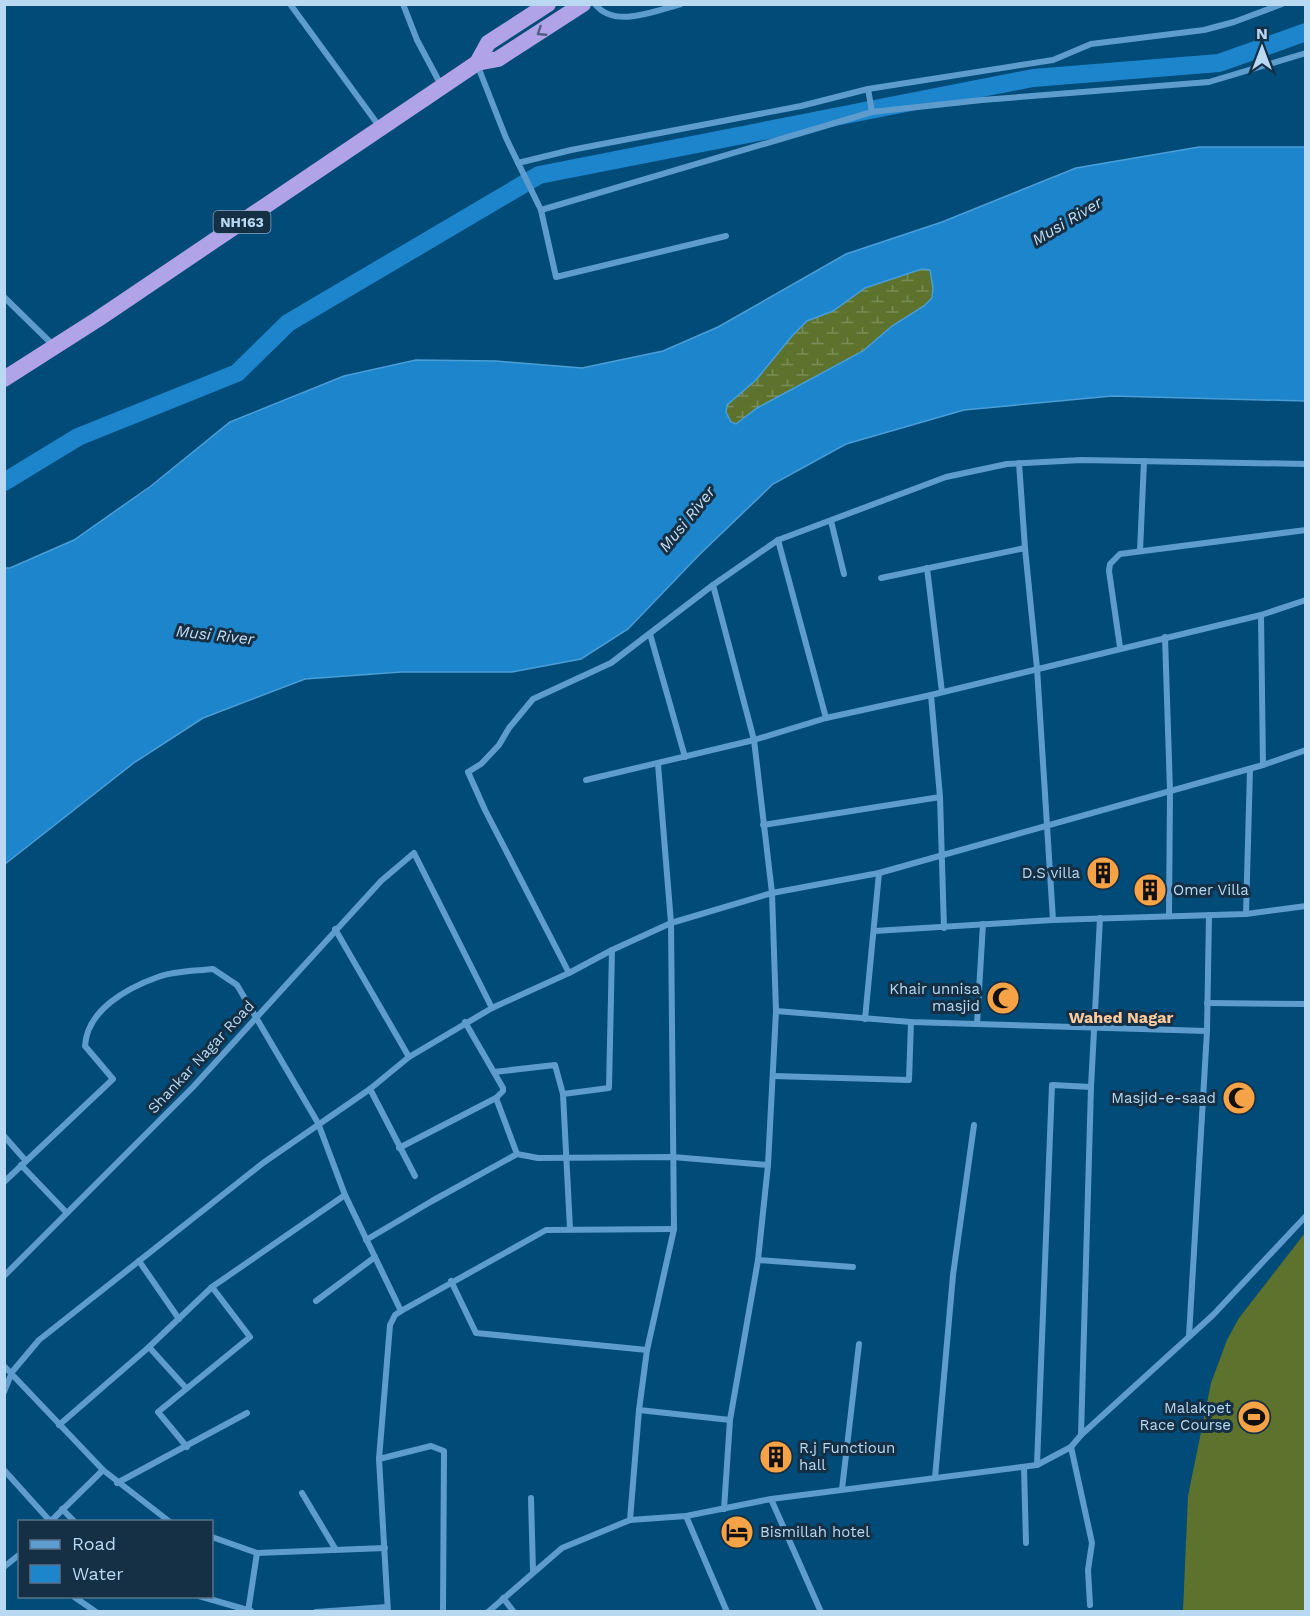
<svg xmlns="http://www.w3.org/2000/svg" width="1310" height="1616" viewBox="0 0 1310 1616" font-family="'Work Sans',sans-serif">
	<style>
		.grass { fill: #5d732d }
		.wetland { fill: url(#wetland-marsh) }
		.water { fill: #1c85cb; stroke: #4b9ed7; stroke-width: 1.5; fill-rule: evenodd }
		.lines { fill: none; stroke-linecap: round; stroke-linejoin: round }
		.canal { stroke: #1c85cb; stroke-width: 18 }
		.minor { stroke: #5e9cce; stroke-width: 6 }
		.trunk { stroke: #b0a3e7; stroke-width: 16 }
		.oneway { stroke: #535d85 }
		.labels { text-anchor: middle; dominant-baseline: central; stroke-width: 6; stroke-linejoin: round; paint-order: stroke }
		.shield { fill: #152f44; stroke: #88a5be; stroke-width: 1.5 }
		.shield-label { font-size: 14px; font-weight: bold; fill: #b9d8f2 }
		.poi-label { font-size: 15px; fill: #b9d8f2; stroke: #152f44; text-anchor: end }
		.street-label { font-size: 15px; fill: #b9d8f2; stroke: #152f44 }
		.water-label { font-size: 16px; font-style: italic; fill: #c7dcee; stroke: #152f44 }
		.neighbourhood-label { font-size: 16px; font-weight: bold; fill: #fccc9f; stroke: #152f44 }
	</style>
	<defs>
		<pattern id="wetland-marsh" width="20" height="14" patternUnits="userSpaceOnUse" patternTransform="scale(1.5)"><rect width="20" height="14" fill="#5d732d"/><path d="M1 5h8M5 5V1M11 12h8M15 12V8" fill="none" stroke="#798d56"/></pattern>
	</defs>
	<rect width="100%" height="100%" fill="#004b77"/>
	<path class="grass" d="M1305,1233V1611H1183L1188,1496L1211,1383L1227,1340L1239,1318Z"/>
	<path class="wetland" d="M922,269L930,270L933,288L932,298L924,306L892,326L863,351L757,408L736,424L731,422L726,411L727,405L756,380L792,336L807,321L833,311L865,288Z"/>
	<path class="water" d="M1199,147H1305V401L1112,396L964,410L846,444L773,484L699,555L628,629L581,659L512,672H401L305,679L203,718L135,762L5,864V568H10L74,540L151,486L230,422L344,376L416,360L496,361L582,368L663,351L718,327L846,254L942,222L1076,168ZM922,269L930,270L933,288L932,298L924,306L892,326L863,351L757,408L736,424L731,422L726,412L727,405L756,380L792,336L807,321L833,311L865,288Z"/>
	<g class="lines">
		<path class="canal" d="M4,482L78,437L237,373L288,323L539,175L1033,78L1219,63L1306,32"/>
		<g class="minor">
			<path d="M290,4L379,126"/>
			<path d="M403,4L417,40L441,85"/>
			<path d="M595,4C614,29 655,11 681,4"/>
			<path d="M477,64L506,138L541,210L556,277L726,236"/>
			<path d="M868,89L872,112"/>
			<path d="M518,163L571,150L801,106L868,89L1053,60L1091,44L1204,30L1234,22L1282,4"/>
			<path d="M541,210L872,112L982,100L1209,82L1306,53"/>
			<path d="M4,297L53,345"/>
			<path d="M1019,463L1025,548"/>
			<path d="M831,521L844,574"/>
			<path d="M778,540L826,718"/>
			<path d="M1140,551L1144,461"/>
			<path d="M927,568L942,692"/>
			<path d="M881,578L1025,548L1037,668L1053,920"/>
			<path d="M713,585L754,740L772,893L776,1011L768,1165L758,1260L730,1420L724,1509"/>
			<path d="M1261,615L1263,765"/>
			<path d="M650,634L685,757"/>
			<path d="M1165,637L1170,791L1169,916"/>
			<path d="M1120,647L1109,571L1110,564L1120,554L1306,530"/>
			<path d="M931,695L940,797L944,928"/>
			<path d="M586,780L754,740L826,718L931,695L1261,615L1306,600"/>
			<path d="M763,825L940,797"/>
			<path d="M1246,914L1250,769"/>
			<path d="M335,929L409,1057"/>
			<path d="M874,931L1053,920L1246,914L1306,906"/>
			<path d="M569,973L485,810L468,772L481,764L499,745L509,728L533,699L611,663L713,585L778,540L946,477L1007,464L1081,460L1306,464"/>
			<path d="M1207,1003L1306,1004"/>
			<path d="M776,1011L911,1022L1207,1031"/>
			<path d="M865,1019L879,873"/>
			<path d="M977,1024L983,924"/>
			<path d="M494,1072L555,1065L563,1094"/>
			<path d="M773,1076L909,1080L911,1022"/>
			<path d="M370,1089L415,1176"/>
			<path d="M4,1136L26,1161"/>
			<path d="M399,1148L496,1098L503,1091V1088L465,1022"/>
			<path d="M517,1154L538,1158L673,1157L768,1165"/>
			<path d="M21,1165L66,1212"/>
			<path d="M4,1182L113,1079L85,1046C87,1010 127,988 158,977C174,971 195,971 213,969L237,985L318,1123L345,1195L401,1311L546,1230L674,1229"/>
			<path d="M570,1229L563,1094L609,1088L612,950"/>
			<path d="M366,1240L432,1201L517,1154L496,1098"/>
			<path d="M758,1260L853,1267"/>
			<path d="M139,1261L179,1319"/>
			<path d="M4,1276L193,1087L381,881L414,853L492,1008"/>
			<path d="M451,1281L476,1333L647,1350"/>
			<path d="M316,1301L375,1257"/>
			<path d="M1189,1336L1207,1031L1209,915"/>
			<path d="M149,1347L186,1388"/>
			<path d="M4,1366L103,1470L170,1522"/>
			<path d="M4,1392L12,1372L39,1340L263,1163L370,1089L409,1057L492,1008L569,973L612,950L671,923L772,893L879,873L1263,765L1306,750"/>
			<path d="M639,1410L730,1420"/>
			<path d="M59,1425L149,1347L212,1287L345,1195"/>
			<path d="M1081,1435L1091,1087L1100,918"/>
			<path d="M187,1447L158,1412L250,1337L212,1287"/>
			<path d="M1071,1447L1092,1543L1088,1570L1090,1605"/>
			<path d="M379,1459L431,1446L444,1451L443,1612"/>
			<path d="M1037,1465L1052,1085L1091,1087"/>
			<path d="M1024,1468L1026,1543"/>
			<path d="M4,1470L50,1521"/>
			<path d="M935,1478L953,1275L974,1125"/>
			<path d="M117,1483L247,1413"/>
			<path d="M842,1489L859,1344"/>
			<path d="M302,1493L336,1550"/>
			<path d="M531,1498L533,1571"/>
			<path d="M771,1499L821,1612"/>
			<path d="M62,1509L75,1522"/>
			<path d="M686,1516L727,1612"/>
			<path d="M630,1520L639,1410L647,1350L674,1229L671,923L658,764"/>
			<path d="M50,1522L103,1470"/>
			<path d="M212,1537L257,1553L385,1548"/>
			<path d="M4,1567L20,1554"/>
			<path d="M73,1596L96,1612"/>
			<path d="M199,1596L251,1611"/>
			<path d="M503,1598L514,1612"/>
			<path d="M248,1612L257,1553"/>
			<path d="M316,1612L387,1607"/>
			<path d="M388,1612L379,1459L390,1325L395,1315L401,1311"/>
			<path d="M488,1612L562,1548L630,1520L686,1516L771,1499L1037,1465L1071,1447L1081,1435L1213,1315L1306,1216"/>
		</g>
		<g class="trunk">
			<path d="M477,63L488,43L548,4"/>
			<path d="M4,379L98,319L477,63L498,59L583,4"/>
		</g>
	</g>
	<defs><path id="oneway-chevron" d="M-2-3.5L2.5 0L-2 3.5" fill="none" stroke-width="1.6" stroke-linecap="round" stroke-linejoin="round" transform="scale(1.5)"/></defs>
	<use class="oneway" href="#oneway-chevron" transform="translate(541 32) rotate(147)"/>
	<defs>
		<symbol id="building-disc" viewBox="-11 -11 22 22"><circle r="9.5" fill="#f6a247" stroke="#152f44"/><path d="M-4-6H4V6H1V3H-1V6H-4ZM-2.5-4.3h1.7v1.8h-1.7ZM.8-4.3h1.7v1.8H.8ZM-2.5-1h1.7V.8h-1.7ZM.8-1h1.7V.8H.8Z" fill="#111"/></symbol>
		<symbol id="mosque-disc" viewBox="-11 -11 22 22"><circle r="9.5" fill="#f6a247" stroke="#152f44"/><path d="M3.5-4.9A6 6 0 1 0 3.5 4.9A5 5 0 1 1 3.5-4.9Z" fill="#111"/></symbol>
		<symbol id="stadium-disc" viewBox="-11 -11 22 22"><circle r="9.5" fill="#f6a247" stroke="#152f44"/><path d="M0-5a6.5 5 0 1 0 0 10a6.5 5 0 1 0 0-10ZM-3.5-1.8h7v3.6h-7Z" fill="#111"/></symbol>
		<symbol id="hotel-disc" viewBox="-11 -11 22 22"><circle r="9.5" fill="#f6a247" stroke="#152f44"/><path d="M-6-4.5h1.5V1H6V5H4.5V3h-9V5H-6ZM-4 0a1.8 1.8 0 1 1 3.6 0ZM.5 0V-2.5h3Q6-2.5 6 0Z" fill="#111"/></symbol>
	</defs>
	<g fill-rule="evenodd">
		<use href="#building-disc" x="1084" y="854" width="38" height="38"/>
		<use href="#building-disc" x="1131" y="871" width="38" height="38"/>
		<use href="#mosque-disc" x="984" y="979" width="38" height="38"/>
		<use href="#mosque-disc" x="1220" y="1079" width="38" height="38"/>
		<use href="#stadium-disc" x="1235" y="1398" width="38" height="38"/>
		<use href="#building-disc" x="757" y="1438" width="38" height="38"/>
		<use href="#hotel-disc" x="718" y="1513" width="38" height="38"/>
	</g>
	<g class="labels">
		<rect class="shield" x="213.5" y="211" width="57" height="22" rx="4.5"/>
		<g class="shield-label">
			<text x="242" y="222">NH163</text>
		</g>
		<g class="poi-label">
			<text x="1080" y="873">D.S villa</text>
			<text x="1173" y="890" text-anchor="start">Omer Villa</text>
			<text x="980" y="989">Khair unnisa<tspan x="980" dy="17">masjid</tspan></text>
			<text x="1216" y="1098">Masjid-e-saad</text>
			<text x="1231" y="1408">Malakpet<tspan x="1231" dy="17">Race Course</tspan></text>
			<text x="799" y="1448" text-anchor="start">R.j Functioun<tspan x="799" dy="17">hall</tspan></text>
			<text x="760" y="1532" text-anchor="start">Bismillah hotel</text>
		</g>
		<g class="street-label">
			<text transform="translate(201 1057) rotate(-47)">Shankar Nagar Road</text>
		</g>
		<g class="water-label">
			<text transform="translate(1067 221) rotate(-31)">Musi River</text>
			<text transform="translate(687 519) rotate(-51)">Musi River</text>
			<text transform="translate(215 635) rotate(6)">Musi River</text>
		</g>
		<g class="neighbourhood-label">
			<text x="1121" y="1017">Wahed Nagar</text>
		</g>
	</g>
	<rect width="1310" height="1616" fill="none" stroke="#b9d8f2" stroke-width="12"/>
	<rect x="18" y="1520" width="195" height="78" fill="#152f44" stroke="#57738a" stroke-width="1.5"/>
	<rect x="30" y="1540" width="30" height="9" fill="#5e9cce" stroke="#57738a" stroke-width="1.5"/>
	<text x="72" y="1550" font-size="18" fill="#b9d8f2">Road</text>
	<rect x="30" y="1565" width="30" height="18" fill="#1c85cb" stroke="#57738a" stroke-width="1.5"/>
	<text x="72" y="1580" font-size="18" fill="#b9d8f2">Water</text>
	<g transform="translate(1262 48)" stroke="#152f44" stroke-width="4.5" paint-order="stroke">
	<path d="M0-4.5L10 22L0 15L-10 22Z" fill="#b9d8f2"/>
	<text y="-9" font-size="16" font-weight="bold" text-anchor="middle" fill="#b9d8f2">N</text>
	</g>
</svg>
